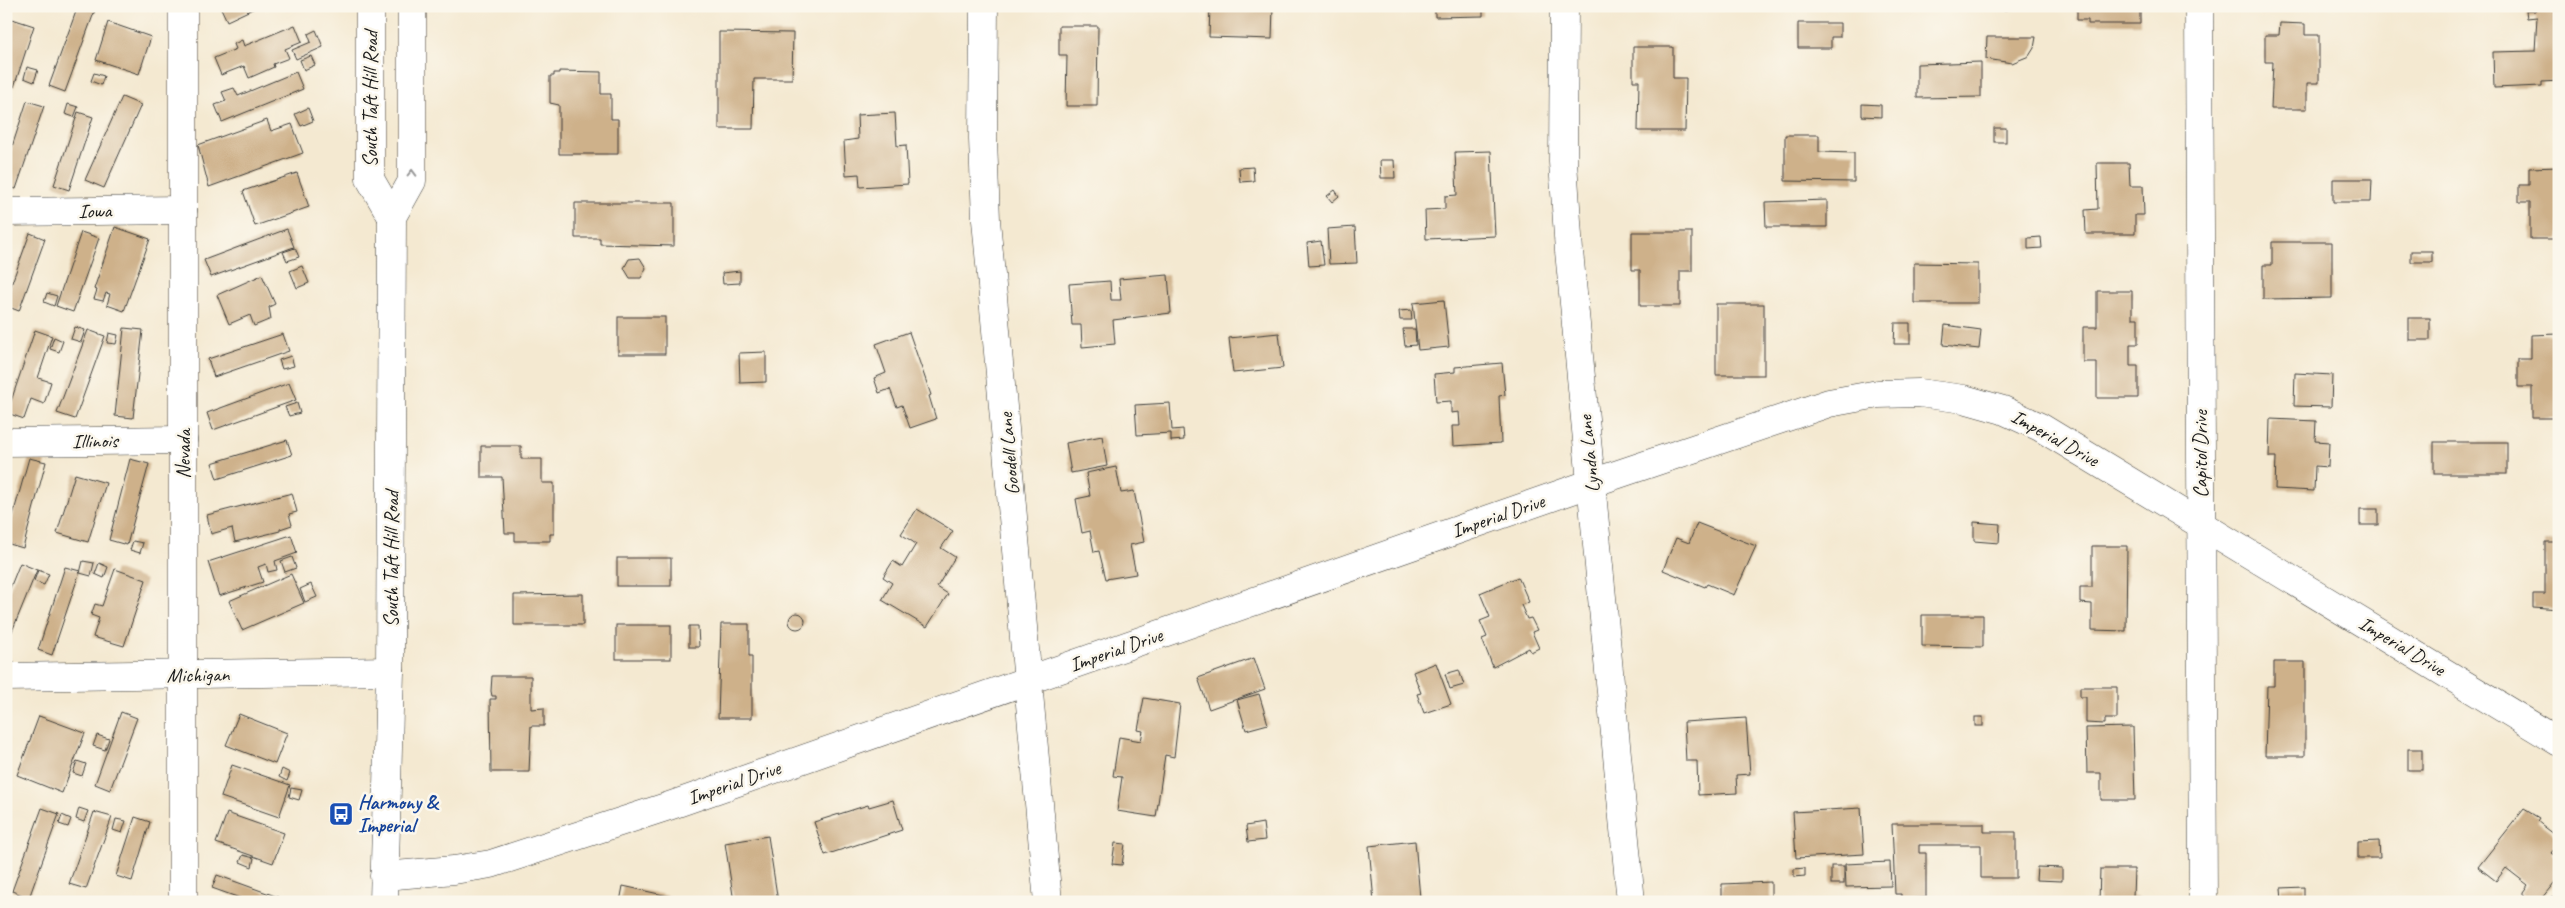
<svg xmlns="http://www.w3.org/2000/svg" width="2565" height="908" viewBox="0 0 2565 908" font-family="Caveat,sans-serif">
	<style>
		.building { fill: #ceb18a }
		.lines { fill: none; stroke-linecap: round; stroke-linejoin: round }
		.minor-casing { stroke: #3c3b37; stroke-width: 29 }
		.major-casing { stroke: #3c3b37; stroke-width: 29 }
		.minor { stroke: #fff; stroke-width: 28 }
		.major { stroke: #fff; stroke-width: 28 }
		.oneway { stroke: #999 }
		.labels { text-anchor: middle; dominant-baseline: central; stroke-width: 5; stroke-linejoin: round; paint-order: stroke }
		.street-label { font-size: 20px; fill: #1c1c1c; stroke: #fbf7ec }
		.transit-label { font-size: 20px; font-weight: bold; fill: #164399; stroke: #fbf7ec; text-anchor: start }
	</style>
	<rect width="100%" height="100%" fill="#fbf7ec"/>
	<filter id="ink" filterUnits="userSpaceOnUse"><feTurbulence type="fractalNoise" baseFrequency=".02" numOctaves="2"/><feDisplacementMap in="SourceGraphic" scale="10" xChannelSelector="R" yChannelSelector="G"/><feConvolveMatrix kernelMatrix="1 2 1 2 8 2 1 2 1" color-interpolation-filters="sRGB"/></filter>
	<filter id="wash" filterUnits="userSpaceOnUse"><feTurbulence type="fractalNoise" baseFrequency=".0096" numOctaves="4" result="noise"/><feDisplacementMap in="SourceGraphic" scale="20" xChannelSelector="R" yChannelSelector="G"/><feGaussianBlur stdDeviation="1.12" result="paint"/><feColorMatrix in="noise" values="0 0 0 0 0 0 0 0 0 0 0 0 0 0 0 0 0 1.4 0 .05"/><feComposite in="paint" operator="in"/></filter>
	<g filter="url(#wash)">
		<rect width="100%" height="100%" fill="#f4e9d1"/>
		<g id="blocks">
			<g class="building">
				<path d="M78,6L95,10L65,92L49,86Z"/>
				<path d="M220,6H259L227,21Z"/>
				<path d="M1210,6H1273L1272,39L1209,37Z"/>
				<path d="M1435,6H1483V16L1435,17Z"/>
				<path d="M1962,6H1981V8L1962,9Z"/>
				<path d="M2001,6H2018V9L2001,10Z"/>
				<path d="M2077,6H2140V24H2088V20H2077Z"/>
				<path d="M2536,6H2559V81L2542,82V86L2494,88L2493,52L2535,51L2537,17L2527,18L2526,11H2536Z"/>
				<path d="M6,17L34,26L14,87L6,84Z"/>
				<path d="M108,22L151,37L139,74L96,60Z"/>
				<path d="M1798,23H1840V37H1831V48H1798Z"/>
				<path d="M2280,23L2305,24V35H2319V83H2307V109H2271L2273,62H2265V35H2279Z"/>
				<path d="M295,25L302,42L285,49L289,58L273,64L274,67L249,78L244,66L221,75L214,58L236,49L234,44L242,40L244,46Z"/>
				<path d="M1059,26H1098L1097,106H1066L1067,55H1059Z"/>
				<path d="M316,30L323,47L296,59L292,50L311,42L308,34Z"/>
				<path d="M719,32L793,33L792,79H754L753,129H719Z"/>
				<path d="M1987,37H2036L2034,48L2029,56L2012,63L1986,59Z"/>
				<path d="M1633,47H1673V78H1686L1685,131H1638L1639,81H1633Z"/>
				<path d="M311,56L315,65L304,70L300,60Z"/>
				<path d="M1981,62V97L1917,98V64Z"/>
				<path d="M27,67L38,70L34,82L24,78Z"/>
				<path d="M559,71L601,72V94H611V119H618V154H559V105L550,103V76H554V73H559Z"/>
				<path d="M296,72L303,89L222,122L215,105L226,101L222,92L234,88L238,96Z"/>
				<path d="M94,73L104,76L101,85L91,81Z"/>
				<path d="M122,97L141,105L104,188L85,180Z"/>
				<path d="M27,101L44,106L16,189L6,186V165Z"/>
				<path d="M68,104L78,107L74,117L65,114Z"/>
				<path d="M1862,104L1881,105V117L1862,116Z"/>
				<path d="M308,108L313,121L301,126L295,114Z"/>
				<path d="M78,112L93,117L69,190L54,185Z"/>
				<path d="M895,113L897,146L906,145L908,184L860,187L859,174L846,175L844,141L858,139L857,115Z"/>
				<path d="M267,120L271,131L292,124L303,153L209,187L198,145Z"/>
				<rect x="1994" y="128" width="12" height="14"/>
				<path d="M1785,135H1819V152L1854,153V182L1785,181Z"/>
				<path d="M1491,151L1495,236L1426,239L1425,210L1445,209V196L1457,195L1455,152Z"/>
				<path d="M1380,160H1394L1395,178H1381Z"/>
				<path d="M2097,163H2129L2130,186H2143L2144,215H2135V234H2086L2085,210L2098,209Z"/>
				<path d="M1253,167L1254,181L1240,182L1239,168Z"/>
				<path d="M2559,167V239H2530V202H2519V185H2529V168Z"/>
				<path d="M297,173L309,207L255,226L243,191Z"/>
				<path d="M2333,179H2372L2371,202H2333Z"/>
				<path d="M1335,190L1339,196L1332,202L1327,196Z"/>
				<path d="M1827,200V227H1766L1765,202Z"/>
				<path d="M575,203H674V246L600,244V238H575Z"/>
				<path d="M115,227L150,239L124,311L107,305L110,294L106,293L103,301L94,299L97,290L94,289Z"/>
				<path d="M1355,227L1357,263L1329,264L1327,229Z"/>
				<path d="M287,229L294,247L211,277L204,260Z"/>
				<path d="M81,232L99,238L73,312L56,306Z"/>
				<path d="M1632,232H1692V271H1680V306H1640V270H1632Z"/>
				<path d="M30,233L45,239L19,311L6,306V299Z"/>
				<path d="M2041,237L2042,248L2028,249V238Z"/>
				<path d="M1321,241L1324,265L1309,266L1307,243Z"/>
				<path d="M2272,242H2332V298L2263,299V265H2272Z"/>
				<path d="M295,248L299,257L287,261L283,252Z"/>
				<rect x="2411" y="251" width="21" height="11"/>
				<path d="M640,258L646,268L641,278H630L624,268L629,259Z"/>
				<path d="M1914,263L1978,264V303H1914Z"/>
				<path d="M302,266L309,283L297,288L290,271Z"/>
				<path d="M740,271V283L723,284L722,273Z"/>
				<path d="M262,275L275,304L269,307L271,319L254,326L250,315L229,324L217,295Z"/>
				<path d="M1168,275L1171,313L1113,320L1115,344L1082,347L1081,325H1072L1069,284L1110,281L1111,300H1121L1119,279Z"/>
				<path d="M2097,291H2132V318H2138V344H2130V366H2138V398H2097V362H2083V327H2097Z"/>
				<path d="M47,293L57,296L54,306L44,302Z"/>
				<path d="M1444,300L1449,347L1418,350L1413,303Z"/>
				<rect x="1716" y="304" width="48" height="71"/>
				<path d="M1411,310L1412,320H1400L1399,311Z"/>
				<rect x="618" y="317" width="47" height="37"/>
				<rect x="2409" y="318" width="21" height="22"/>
				<path d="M1895,323H1910V344H1894Z"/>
				<path d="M1945,325L1981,330L1979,349L1943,345Z"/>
				<path d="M75,327L85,330L81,342L71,339Z"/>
				<path d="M124,328L143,330L133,418L115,416Z"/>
				<path d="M1403,329H1415L1416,345L1405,346Z"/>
				<path d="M35,330L52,336L38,378L51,382L44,404L31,399L24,419L7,413Z"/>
				<path d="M88,330L105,336L75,419L57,413Z"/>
				<path d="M909,332L931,395L929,396L936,419L910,428L902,405L897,407L890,389L879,393L874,378L886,373L876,344Z"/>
				<path d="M109,333L118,335L116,344L107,343Z"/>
				<path d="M1279,333L1283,368L1233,373L1229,338Z"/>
				<path d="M283,334L289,351L214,377L208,359Z"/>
				<path d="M2559,334V418H2532V387H2518V359H2531V335Z"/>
				<path d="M54,337L63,341L59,352L50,349Z"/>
				<path d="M766,352V382L740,383L739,353Z"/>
				<path d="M291,356L294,366L282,369L279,360Z"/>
				<path d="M1502,363L1505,395L1499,396L1501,443L1453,446L1452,426H1460L1459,412L1451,413V401L1436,402L1434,374L1455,372V367Z"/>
				<path d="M2295,373L2332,375L2331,407L2294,406Z"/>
				<path d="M289,383L296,400L213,430L207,413Z"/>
				<path d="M297,403L300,413L289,416L285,407Z"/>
				<path d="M1170,403L1172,430L1183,429L1184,440L1171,441V433L1137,435L1135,405Z"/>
				<path d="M2270,419L2316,421L2315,441L2329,442L2328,467L2315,466L2314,491L2275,489L2276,457H2269Z"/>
				<path d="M1102,436L1107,466L1071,473L1066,443Z"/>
				<path d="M287,440L292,455L217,479L212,463Z"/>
				<rect x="2434" y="442" width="73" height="32"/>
				<path d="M481,446H521V459H542V483H554V534H550V541H515V533H505L502,477H481Z"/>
				<path d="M29,458L46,462L23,548L6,543V540Z"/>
				<path d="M130,459L149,464L127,545L109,540Z"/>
				<path d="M1116,467L1121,493L1134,491L1144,542L1130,545L1136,574L1106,579L1099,551L1094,552L1090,531L1082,533L1076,499L1090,496L1086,473Z"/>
				<path d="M75,474L106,483L88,542L57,533Z"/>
				<path d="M292,493L297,512L289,514L292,525L280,529V531L235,542L232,528L211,534L207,515Z"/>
				<path d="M917,509L953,531L941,548L955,557L937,587L948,594L927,627L882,600L892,583L883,577L893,561L902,567L916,544L901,534Z"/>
				<rect x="2360" y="509" width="18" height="16"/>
				<path d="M1974,522L2000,524L1999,543L1974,541Z"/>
				<path d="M1697,523L1756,546L1734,595L1707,584L1705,587L1663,570L1676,538L1689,543Z"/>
				<path d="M291,535L297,553L275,561L277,570L268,572L266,564L258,567L263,582L219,596L208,562Z"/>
				<path d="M133,541L143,543L140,553L130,550Z"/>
				<path d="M2545,542H2559V609L2533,607V594H2545Z"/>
				<path d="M2092,546H2127L2126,631L2092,630V604L2080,603V587H2092Z"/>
				<path d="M292,557L296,568L285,572L281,561Z"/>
				<rect x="617" y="558" width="54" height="28"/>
				<path d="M83,561L94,563L91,576L80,573Z"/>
				<path d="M20,563L37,570L6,646V598Z"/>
				<path d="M99,563L108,567L104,578L95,574Z"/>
				<path d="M65,567L80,571L52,655L38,650Z"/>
				<path d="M115,569L146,580L124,646L93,637L99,618L91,615L95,604L102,606Z"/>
				<path d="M38,570L49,574L44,585L34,581Z"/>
				<path d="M291,574L304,603L242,630L229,601Z"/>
				<path d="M1518,577L1529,602L1521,605L1527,619L1531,618L1537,630L1532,632L1539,648L1531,652L1529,648L1493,667L1482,639L1487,637L1480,621L1490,617L1480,593Z"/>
				<path d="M311,584L317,597L305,602L300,589Z"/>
				<path d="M583,594V625H514V595Z"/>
				<circle cx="797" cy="621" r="8"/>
				<path d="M1922,615H1983V647L1922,646Z"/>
				<path d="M721,624H749V656H752V718H718Z"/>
				<rect x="616" y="625" width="55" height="34"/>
				<path d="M689,626H698L699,647H689Z"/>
				<path d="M1254,658L1265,689L1209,709L1198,678Z"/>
				<path d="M2274,662H2305V756H2265L2267,686H2274Z"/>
				<path d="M1436,663L1451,704L1424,713L1417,694L1421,693L1413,672Z"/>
				<path d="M1459,670L1464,685L1450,689L1445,674Z"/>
				<path d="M492,676H531V709L544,708V726H531L529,772H491L490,699H496V696H492L491,691Z"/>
				<path d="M2080,687H2117V719H2105V724L2086,723V697H2080Z"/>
				<path d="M1259,694L1268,724L1246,730L1237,700Z"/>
				<path d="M1144,698L1180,704L1174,757L1165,755L1156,817L1117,811L1122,777L1113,776L1119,737L1141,741L1143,731L1138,730Z"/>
				<path d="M121,712L137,718L110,790L95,784Z"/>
				<path d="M239,714L287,733L275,764L226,745Z"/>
				<path d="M39,716L85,733L62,793L17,775Z"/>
				<rect x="1975" y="717" width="8" height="9"/>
				<path d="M1746,718L1750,774L1736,775L1737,793L1698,795L1697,761H1686L1684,722Z"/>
				<path d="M2133,727L2135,800H2101V773H2087L2086,728Z"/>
				<path d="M97,735L109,739L105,750L93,746Z"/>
				<rect x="2408" y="749" width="14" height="21"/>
				<path d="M77,761L86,764L82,776L73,773Z"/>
				<path d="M232,765L290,785L279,817L221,797Z"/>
				<path d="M282,769L290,773L287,781L279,777Z"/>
				<path d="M291,788L302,790L299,800L289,797Z"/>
				<path d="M893,800L902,830L825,855L814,822L868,805L869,807Z"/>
				<path d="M42,808L59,814L29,898L12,891Z"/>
				<path d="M79,808L88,811L84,822L76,819Z"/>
				<path d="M1861,808L1864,854L1796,858L1793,812Z"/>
				<path d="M2524,809L2539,818L2537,821L2559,838V843L2551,853L2559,858V877L2541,899L2559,897V902H2520L2523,900V892L2528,885L2506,868L2496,881L2478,867Z"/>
				<path d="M94,812L112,817L86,889L69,884Z"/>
				<path d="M227,813L284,833L273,863L216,843Z"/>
				<path d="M62,815L71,819L68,827L59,824Z"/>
				<path d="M135,817L150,822L132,881L116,876Z"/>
				<path d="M116,819L126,821L122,833L113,830Z"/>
				<path d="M1263,823L1265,840L1248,842L1246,826Z"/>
				<path d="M1892,824H1984V832H2016V878H1981V845H1919V853H1926V898L1901,899V894H1895Z"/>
				<path d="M768,836L778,902H734L725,843Z"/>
				<path d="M1415,841L1420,898L1374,902L1369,846Z"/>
				<path d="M2379,841L2380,858H2358V842Z"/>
				<path d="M1115,843L1125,844L1122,865L1112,864Z"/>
				<path d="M243,855L254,858L252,867L240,862Z"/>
				<path d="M1890,862L1891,886L1846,887L1845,864Z"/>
				<rect x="1831" y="866" width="13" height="18"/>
				<path d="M2037,867L2062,868V881L2036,880Z"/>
				<path d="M1805,868V876L1794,877V869Z"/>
				<path d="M2100,869H2134L2133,897L2140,898V902H2099Z"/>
				<path d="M217,875L278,897L277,902H251L212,888Z"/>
				<path d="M1771,882V902H1722V884Z"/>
				<path d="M623,886L686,900V902H620Z"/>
				<path d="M2304,887V900L2282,901L2281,888Z"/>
			</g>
		</g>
	</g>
	<g filter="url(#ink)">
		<use href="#blocks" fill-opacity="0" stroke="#3c3b37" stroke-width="1"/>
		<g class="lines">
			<defs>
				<g id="minor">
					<path d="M984,6L983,139L986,220L1048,902"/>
					<path d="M1564,6L1563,162L1569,251L1631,902"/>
					<path d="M2199,6L2203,902"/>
					<path d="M6,212L183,210"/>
					<path d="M6,442L183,440"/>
					<path d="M6,677L390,671"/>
					<path d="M384,876L454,870L491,864L669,806L1592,483L1829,403L1878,394L1919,393L1964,399L2003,410L2040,427L2559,742"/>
					<path d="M183,902V6"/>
				</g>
				<g id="major">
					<path d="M370,6V179L392,217"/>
					<path d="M384,902L390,671L392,217L412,181V6"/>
				</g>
			</defs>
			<use href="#minor" class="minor-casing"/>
			<use href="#major" class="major-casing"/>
			<use href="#minor" class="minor"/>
			<use href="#major" class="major"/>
		</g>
		<defs><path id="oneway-chevron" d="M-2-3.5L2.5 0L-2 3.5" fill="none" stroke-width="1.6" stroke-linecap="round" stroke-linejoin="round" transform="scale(1.25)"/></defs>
		<use class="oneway" href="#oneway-chevron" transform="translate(412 173) rotate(-89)"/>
	</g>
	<defs>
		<symbol id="bus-square" viewBox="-11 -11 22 22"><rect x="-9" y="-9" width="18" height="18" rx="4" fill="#1a4fb4" stroke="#fbf7ec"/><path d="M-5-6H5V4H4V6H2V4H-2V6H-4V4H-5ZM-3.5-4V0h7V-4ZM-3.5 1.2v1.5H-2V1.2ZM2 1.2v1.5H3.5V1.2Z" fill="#fff"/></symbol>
	</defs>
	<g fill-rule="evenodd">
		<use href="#bus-square" x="327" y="800" width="28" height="28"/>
	</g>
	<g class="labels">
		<g class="street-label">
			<text transform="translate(370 99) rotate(-90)">South Taft Hill Road</text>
			<text transform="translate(95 211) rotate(-1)">Iowa</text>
			<text transform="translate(2055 438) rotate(29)">Imperial Drive</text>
			<text transform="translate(95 441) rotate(-1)">Illinois</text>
			<text transform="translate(183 454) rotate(-90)">Nevada</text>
			<text transform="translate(1009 454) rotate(-95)">Goodell Lane</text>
			<text transform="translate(1589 454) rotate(-96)">Lynda Lane</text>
			<text transform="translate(2200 454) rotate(-90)">Capitol Drive</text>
			<text transform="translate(1498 516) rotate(-19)">Imperial Drive</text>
			<text transform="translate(391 559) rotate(-90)">South Taft Hill Road</text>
			<text transform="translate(2402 646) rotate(31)">Imperial Drive</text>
			<text transform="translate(1116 650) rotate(-19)">Imperial Drive</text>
			<text transform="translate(198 675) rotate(-1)">Michigan</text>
			<text transform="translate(734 783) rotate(-19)">Imperial Drive</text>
		</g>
		<g class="transit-label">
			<text x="358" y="802">Harmony &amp;<tspan x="358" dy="23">Imperial</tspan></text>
		</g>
	</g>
	<rect width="2565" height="908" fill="none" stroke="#fbf7ec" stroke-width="25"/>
</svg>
